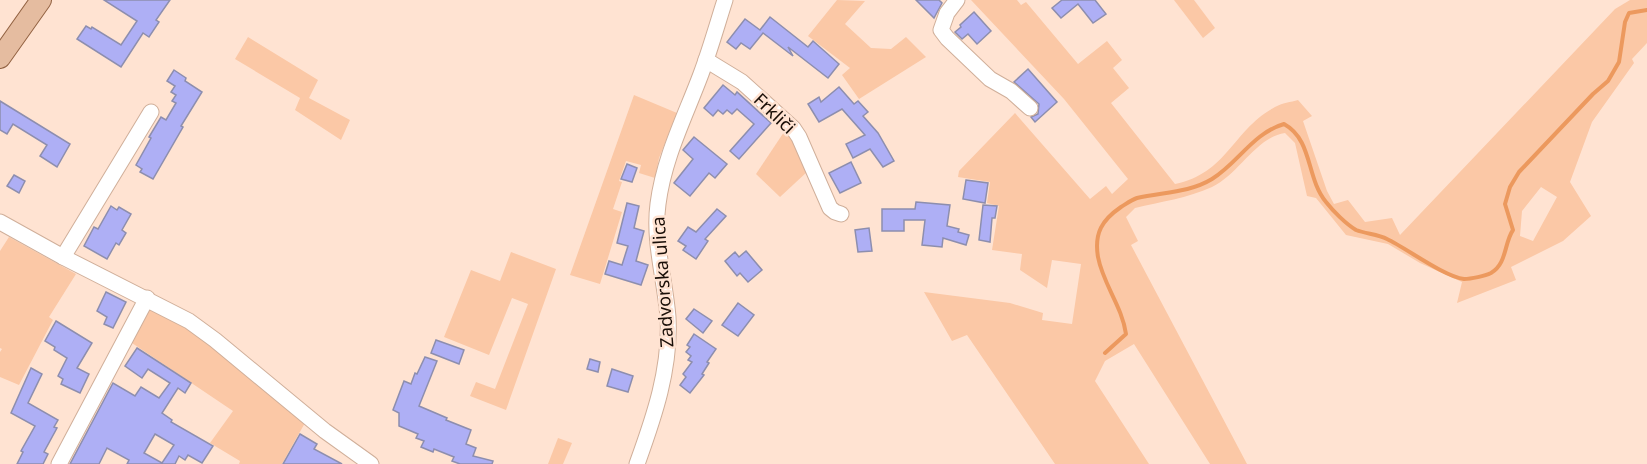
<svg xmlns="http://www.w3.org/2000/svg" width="1647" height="464" viewBox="0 0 1647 464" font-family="'Noto Sans',sans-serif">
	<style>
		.green { fill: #fbc8a6; fill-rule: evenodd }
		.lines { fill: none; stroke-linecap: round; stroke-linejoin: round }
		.stream { stroke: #ec995e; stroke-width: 4 }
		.building { fill: #aeaff5; stroke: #8d8eae; stroke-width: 1.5; fill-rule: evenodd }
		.minor-casing { stroke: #d0af9a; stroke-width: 17 }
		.major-casing { stroke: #926242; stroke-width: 22 }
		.minor { stroke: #fff; stroke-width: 15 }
		.major { stroke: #e5bca0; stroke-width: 20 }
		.labels { text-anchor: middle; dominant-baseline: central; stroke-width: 5; stroke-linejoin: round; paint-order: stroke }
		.street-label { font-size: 18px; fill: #190e07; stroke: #ffe3d2 }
	</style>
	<rect width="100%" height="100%" fill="#ffe3d2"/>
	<g class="green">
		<path d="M837,0L865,1L845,24L871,48L891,49L906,37L926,57L859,99L842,75L850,68L808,36Z"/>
		<path d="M971,0H1017L1021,5L1026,2L1078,64L1107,41L1122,60L1113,68L1129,88L1111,103L1175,184C1228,173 1233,129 1275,107C1282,103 1291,102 1298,100L1312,116L1303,121L1327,191L1334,204L1348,200L1365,222L1392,218L1400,235L1615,9L1630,0H1647V43L1632,59L1634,63L1592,122L1570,182L1591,216L1563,241L1511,267L1516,280L1457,303L1462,282L1420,263L1388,244L1346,235L1316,198L1307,196L1295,143L1285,133C1256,137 1239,174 1212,187C1188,198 1160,202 1135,208L1126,217L1138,241L1131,245L1247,464H1210L1134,344L1105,361L1095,381L1149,464H1055L967,335L952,341L924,292L1010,303L1043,313L1042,320L1072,324L1081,264L1052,260L1047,288L1020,270L1022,254L992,250L999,206L987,203L990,182L958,177L959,171L1015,113L1090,199L1106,186L1112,194L1128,179L1064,99ZM1541,187L1557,197L1533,241L1520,236L1522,211Z"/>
		<path d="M1174,0H1194L1215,28L1203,38Z"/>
		<path d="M248,37L318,80L309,98L350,120L341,140L295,110L300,98L235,59Z"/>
		<path d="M634,95L677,113L659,158L655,178L639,173L641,165L626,161L619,181L622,182L613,209L622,212L600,284L570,275Z"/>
		<path d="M786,129L793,137L808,171L780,197L756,174Z"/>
		<path d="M9,237L76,274L49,317L53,320L19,385L0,377V352L2,349L0,348V251Z"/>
		<path d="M511,252L556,269L506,410L470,396L476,382L495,389L528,304L512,298L489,355L444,337L471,270L500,281Z"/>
		<path d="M147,308L169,313L306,421L282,464H239L240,461L210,443L233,411L129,341Z"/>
		<path d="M558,438L572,443L563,464H548Z"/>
	</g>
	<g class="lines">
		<path class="stream" d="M1105,353L1126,334C1122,306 1103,284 1098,257C1094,233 1102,220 1121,207C1126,204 1131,200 1137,198C1162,192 1189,193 1212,179C1238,163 1253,133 1284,124C1313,140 1306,178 1326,202C1333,211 1346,224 1356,230C1366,234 1378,234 1387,239C1406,248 1445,277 1464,279C1471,279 1485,276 1491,273C1507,264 1504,243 1513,230L1505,204L1510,187L1519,172L1593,94L1608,81L1619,62L1625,22L1629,13L1647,10"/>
	</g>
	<g class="building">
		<path d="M104,0H170L156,20L159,22L149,37L143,33L121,67L77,39L86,26L91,29L92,27L121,45L137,21Z"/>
		<path d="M916,0H939L942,3L934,18Z"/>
		<path d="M1062,0H1095L1106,14L1093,23L1078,4L1061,18L1052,8Z"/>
		<path d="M974,12L991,31L977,44L968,34L962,39L955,32L961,27L960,25Z"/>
		<path d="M770,17L808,47L813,41L839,64L828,78L788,47L793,56L763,33L750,49L741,43L736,49L727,42L745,19L760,30Z"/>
		<path d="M1028,69L1057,102L1035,122L1031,117L1038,114L1039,104L1014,82Z"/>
		<path d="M174,70L186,78L185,81L202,92L181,126L183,127L153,179L140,172L142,169L136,165L151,138L149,137L161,117L166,120L176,103L172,101L176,95L171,92L175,86L167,81Z"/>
		<path d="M723,85L735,95L737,92L771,123L739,159L730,151L754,124L737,109L732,114L727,110L723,114L718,110L713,116L704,108Z"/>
		<path d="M839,87L854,104L858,101L868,112L863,116L878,133L894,161L883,167L870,149L853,158L846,144L865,135L842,109L819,122L808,104L819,97L821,102Z"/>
		<path d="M0,101L70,144L57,167L40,156L47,145L13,124L7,134L0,130Z"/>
		<path d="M694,137L727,164L715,178L709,173L690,196L674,183L693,159L683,150Z"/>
		<path d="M851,162L861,183L840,193L829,173Z"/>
		<path d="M627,164L637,168L632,182L621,179Z"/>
		<path d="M14,175L25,181L19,193L7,186Z"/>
		<path d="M966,180L988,183L985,203L963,199Z"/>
		<path d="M916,202L950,205L947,226L959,229L958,232L969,235L966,245L943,238L942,247L922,245L925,220H904V231H882V209H915Z"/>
		<path d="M627,203L639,206L634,228L644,231L636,261L648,265L641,285L605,274L609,261L622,265L628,246L617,243Z"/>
		<path d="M983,205L997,206L995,218H992L990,242L979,240Z"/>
		<path d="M111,206L117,210L119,207L131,214L122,230L126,233L119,245L116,243L107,259L84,246L94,227L98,229Z"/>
		<path d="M717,209L726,216L705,239L708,241L696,259L683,250L686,246L678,241L688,227L696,232Z"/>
		<path d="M869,228L872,251L858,252L855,230Z"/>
		<path d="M746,251L762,270L748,282L740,273L737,276L725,261L735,252L739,257Z"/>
		<path d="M106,292L126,302L113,328L104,324L107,317L97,311Z"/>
		<path d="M738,303L754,315L738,336L722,325Z"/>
		<path d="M694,309L712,321L703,333L686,319Z"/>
		<path d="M56,321L92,343L77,368L89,374L80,393L61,384L63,379L58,376L67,358L54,350L55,347L45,341Z"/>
		<path d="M694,334L716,349L707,362L709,363L702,374L704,375L690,393L680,385L686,377L683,374L692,362L688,360L691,356L686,352L690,347L687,345Z"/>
		<path d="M436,340L464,350L459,364L431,353Z"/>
		<path d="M137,348L191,383L185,393L178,388L162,413L172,420L171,422L213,446L202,463L188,455L185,460L179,456L175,464H127L129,460L107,448L99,464H70L113,383L135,396L141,387L159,398L170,383L148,369L142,378L125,366ZM155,434L174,445L162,463L144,453Z"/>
		<path d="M425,357L437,361L419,406L447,418L446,420L471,430L466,444L476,448L473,456L493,461L492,464H460L452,461L454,457L434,449L433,452L421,447L424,441L416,438L418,434L399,426V413L393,410L404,381L411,384L415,373L417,374Z"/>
		<path d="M590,359L600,362L598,372L587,369Z"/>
		<path d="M31,368L42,374L28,403L58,420L54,427L57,428L44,452L48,454L43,464H17L23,452L21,451L35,426L11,413Z"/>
		<path d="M612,369L633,376L628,392L607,386Z"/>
		<path d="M300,434L317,444L314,449L342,464H283Z"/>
	</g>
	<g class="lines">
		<defs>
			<g id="minor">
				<path d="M957,0L947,13L941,30L947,38L990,79L1011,91L1030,108"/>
				<path d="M706,60L742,82L793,128L799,137L830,208L835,212L841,214"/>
				<path d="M0,222L63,257L189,321L215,340L325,431L371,464"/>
				<path d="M63,257L151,112"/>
				<path d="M59,464L147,298"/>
				<path d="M637,464C654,417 671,368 668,317C665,280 653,241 658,204C664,157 685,117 701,74C710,50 717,25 725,0"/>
			</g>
			<path id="major" d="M0,58L41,0"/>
		</defs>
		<use href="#minor" class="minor-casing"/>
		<use href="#major" class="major-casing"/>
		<use href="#minor" class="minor"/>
		<use href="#major" class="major"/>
	</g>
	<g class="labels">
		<g class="street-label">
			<text transform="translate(775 113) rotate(44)">Frkliči</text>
			<text transform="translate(662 282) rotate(-94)">Zadvorska ulica</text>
		</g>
	</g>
</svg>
